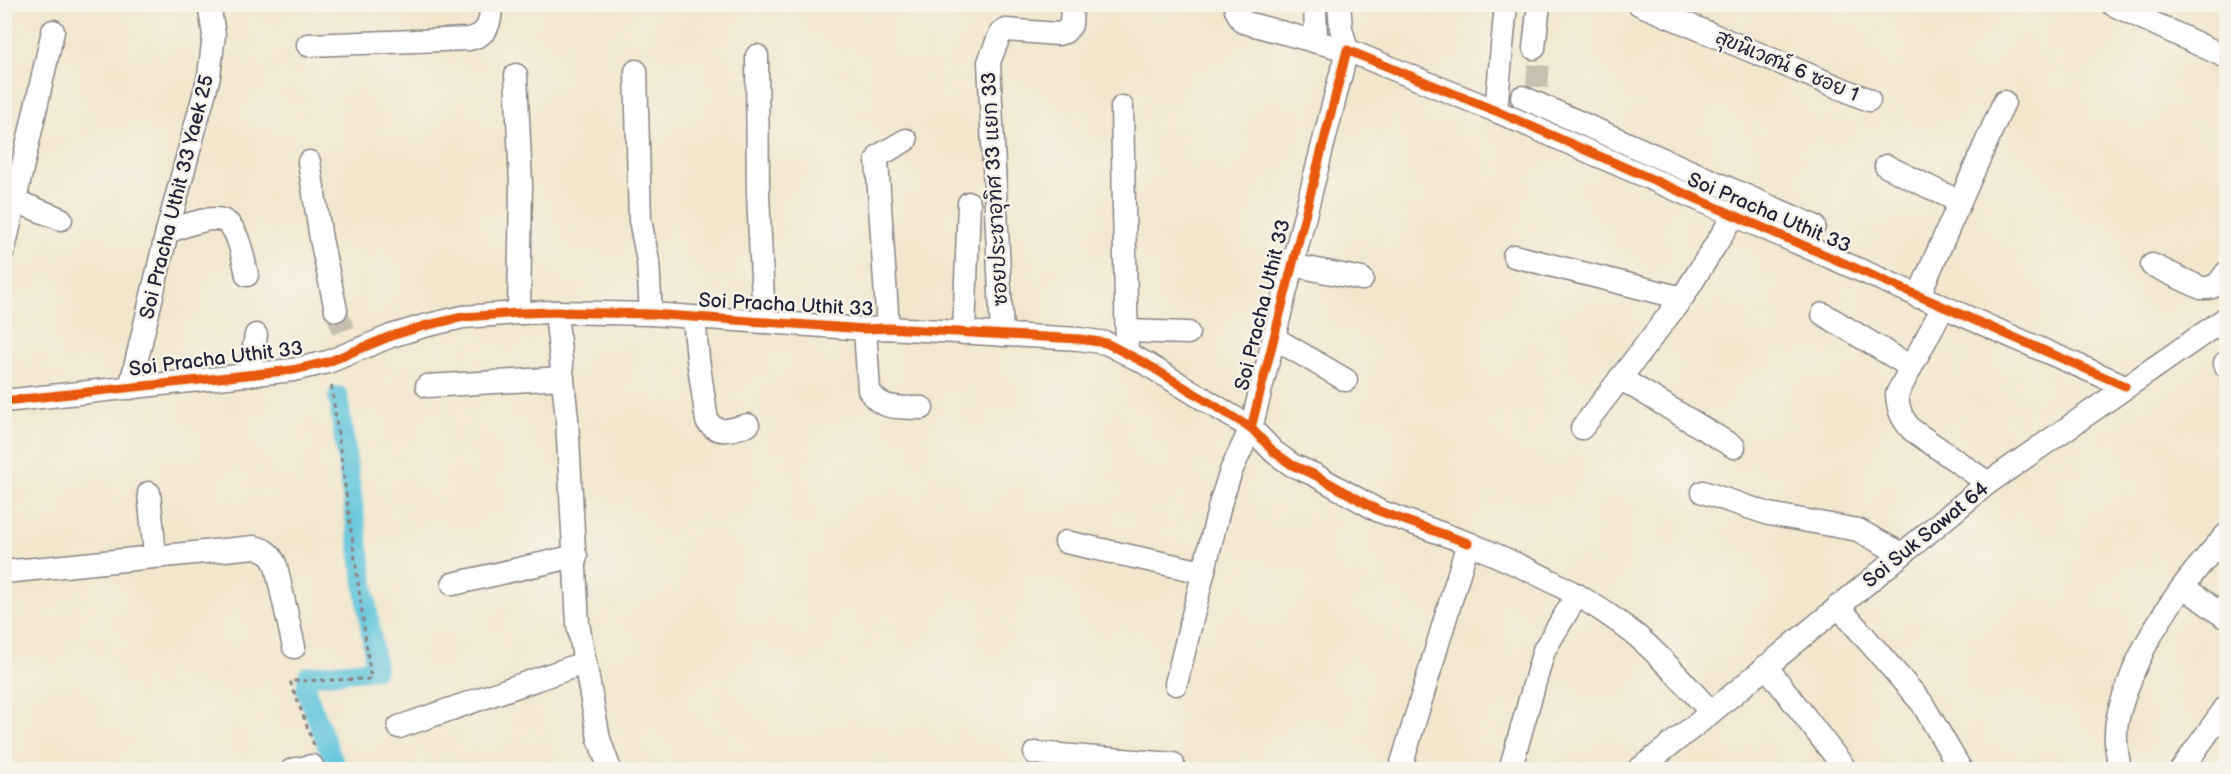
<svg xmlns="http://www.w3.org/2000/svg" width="2231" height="774" viewBox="0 0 2231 774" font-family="'Balsamiq Sans','Playpen Sans Thai',sans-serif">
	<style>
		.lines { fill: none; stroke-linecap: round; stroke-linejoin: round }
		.canal { stroke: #60c5dd; stroke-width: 20 }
		.minor-tunnel { stroke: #c8bfb0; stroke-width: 22; stroke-dasharray: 22 11; stroke-linecap: butt }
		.minor-casing { stroke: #8a8484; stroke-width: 25 }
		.path { stroke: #8a8484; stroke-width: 3; stroke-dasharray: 4.5 4.5; stroke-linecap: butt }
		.minor { stroke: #fff; stroke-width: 22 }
		.cycleway-casing { stroke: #f7f3e8; stroke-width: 13 }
		.cycleway { stroke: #e8590c; stroke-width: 9 }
		.labels { text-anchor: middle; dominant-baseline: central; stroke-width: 5; stroke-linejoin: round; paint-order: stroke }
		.street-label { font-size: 20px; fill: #22223b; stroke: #f7f3e8 }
	</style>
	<rect width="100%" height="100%" fill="#f7f3e8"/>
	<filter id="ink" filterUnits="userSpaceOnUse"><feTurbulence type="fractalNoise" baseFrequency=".0167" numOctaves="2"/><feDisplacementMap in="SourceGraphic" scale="12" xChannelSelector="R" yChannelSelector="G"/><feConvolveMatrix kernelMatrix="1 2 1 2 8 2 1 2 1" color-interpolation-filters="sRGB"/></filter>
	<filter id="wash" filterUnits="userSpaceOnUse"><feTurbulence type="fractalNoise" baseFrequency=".008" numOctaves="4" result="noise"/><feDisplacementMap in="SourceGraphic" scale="24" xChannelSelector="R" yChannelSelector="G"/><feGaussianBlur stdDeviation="1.35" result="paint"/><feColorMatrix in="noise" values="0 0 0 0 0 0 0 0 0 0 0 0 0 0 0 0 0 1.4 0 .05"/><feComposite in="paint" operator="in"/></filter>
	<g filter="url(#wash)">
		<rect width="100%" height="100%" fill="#f2e6cd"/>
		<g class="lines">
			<path class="canal" d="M337,770L306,691L308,676L376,669L338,396"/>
		</g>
	</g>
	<g filter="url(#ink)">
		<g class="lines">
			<g class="minor-tunnel">
				<path d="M1537,87L1539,62"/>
				<path d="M336,310L348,343"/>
			</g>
			<defs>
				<g id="minor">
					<path d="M1236,4V10L1243,22L1347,50"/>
					<path d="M1315,4L1316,42"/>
					<path d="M1339,4L1341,28L1347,50"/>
					<path d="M1639,4L1869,100"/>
					<path d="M2112,4L2226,57"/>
					<path d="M308,45L469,39C488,35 491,23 491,4"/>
					<path d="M1534,48L1539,4"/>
					<path d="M757,56L758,194L764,322"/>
					<path d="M636,71L640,220L648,261L651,314"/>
					<path d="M516,75L521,184L519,313"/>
					<path d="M1522,97L1814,226"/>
					<path d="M1122,107L1127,353"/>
					<path d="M1496,111L1506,4"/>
					<path d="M309,162L321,239L336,310"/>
					<path d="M1886,166L1960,202"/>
					<path d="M15,201L61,219"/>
					<path d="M167,232C227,210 234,211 247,275"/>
					<path d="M4,249L53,31"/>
					<path d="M1514,256L1682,298"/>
					<path d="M1292,265L1362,279"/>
					<path d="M2152,265L2201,288C2214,289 2219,284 2226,273"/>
					<path d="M1918,297L2004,102"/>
					<path d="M1943,307L1897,394C1898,409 1901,418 1912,430L1988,483"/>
					<path d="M556,312L567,419L578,624L599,739L610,770"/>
					<path d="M1823,314L1911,367"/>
					<path d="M694,318L698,359L707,421C718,436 733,429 748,425"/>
					<path d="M888,328L877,160L880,155L906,140"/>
					<path d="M865,329L869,390C880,411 901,407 922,408"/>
					<path d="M1127,331L1188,333"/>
					<path d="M964,333L969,203"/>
					<path d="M1002,335L989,62L1000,34L1006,30L1057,34L1065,32L1071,25L1072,4"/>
					<path d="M1274,338L1346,380"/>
					<path d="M2225,363L2226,366"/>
					<path d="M249,375L256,335"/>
					<path d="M1620,378L1734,447"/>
					<path d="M427,386L563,378"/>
					<path d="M130,388L167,232L209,76L214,35L209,4"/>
					<path d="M4,401L293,370L328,362L391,336L424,326L463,317L519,313L556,312L651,314L865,329L888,328L1079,339L1106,343L1145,363L1251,428L1274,452L1292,465L1315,475L1379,511L1468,543"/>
					<path d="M1582,428L1682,298L1733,217"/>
					<path d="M1703,492L1769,514L1858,530L1902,554"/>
					<path d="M149,493L155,555"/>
					<path d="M1066,542L1203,572"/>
					<path d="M4,572L254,547C267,550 271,554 276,566L294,647"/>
					<path d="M453,584L576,556"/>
					<path d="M2184,587L2226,618"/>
					<path d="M1838,606L1922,703L1961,770"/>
					<path d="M1766,666L1846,770"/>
					<path d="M1176,684L1221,501L1231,471L1251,428L1347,50L1496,111L2125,386"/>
					<path d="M399,727L584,663"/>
					<path d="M1035,753L1173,764"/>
					<path d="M292,770L312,766"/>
					<path d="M1400,770L1468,543C1527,568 1587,595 1637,636C1664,659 1687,686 1711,712"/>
					<path d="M1510,770L1544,650L1577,595"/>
					<path d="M1638,770L1702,720L1988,483L2226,318"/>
					<path d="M2120,770C2118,758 2115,745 2116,733C2116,718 2122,702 2127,688C2147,630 2185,580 2226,535"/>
					<path d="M2181,770L2226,707"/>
				</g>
			</defs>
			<use href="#minor" class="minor-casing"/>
			<path class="path" d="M314,745L290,681L371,679L331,382"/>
			<use href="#minor" class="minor"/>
			<defs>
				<g id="cycleway">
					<path d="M4,401L293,370L328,362L391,336L424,326L463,317L519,313L556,312L651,314L865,329L888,328L1079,339L1106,343L1145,363L1251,428L1274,452L1292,465L1315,475L1379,511L1468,543"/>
					<path d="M1251,428L1347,50L1496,111L2125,386"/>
				</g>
			</defs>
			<use href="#cycleway" class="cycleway-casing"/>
			<use href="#cycleway" class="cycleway"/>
		</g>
	</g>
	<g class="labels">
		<g class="street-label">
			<text transform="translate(1787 66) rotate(23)">สุขนิเวศน์ 6 ซอย 1</text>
			<text transform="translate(995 189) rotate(-93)">ซอยประชาอุทิศ 33 แยก 33</text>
			<text transform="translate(177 197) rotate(-76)">Soi Pracha Uthit 33 Yaek 25</text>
			<text transform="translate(1769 213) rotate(23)">Soi Pracha Uthit 33</text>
			<text transform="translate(786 305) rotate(3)">Soi Pracha Uthit 33</text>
			<text transform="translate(1263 305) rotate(-76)">Soi Pracha Uthit 33</text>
			<text transform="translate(216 359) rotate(-7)">Soi Pracha Uthit 33</text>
			<text transform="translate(1926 535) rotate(-39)">Soi Suk Sawat 64</text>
		</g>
	</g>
	<rect width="2231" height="774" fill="none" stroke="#f7f3e8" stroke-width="24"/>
</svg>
